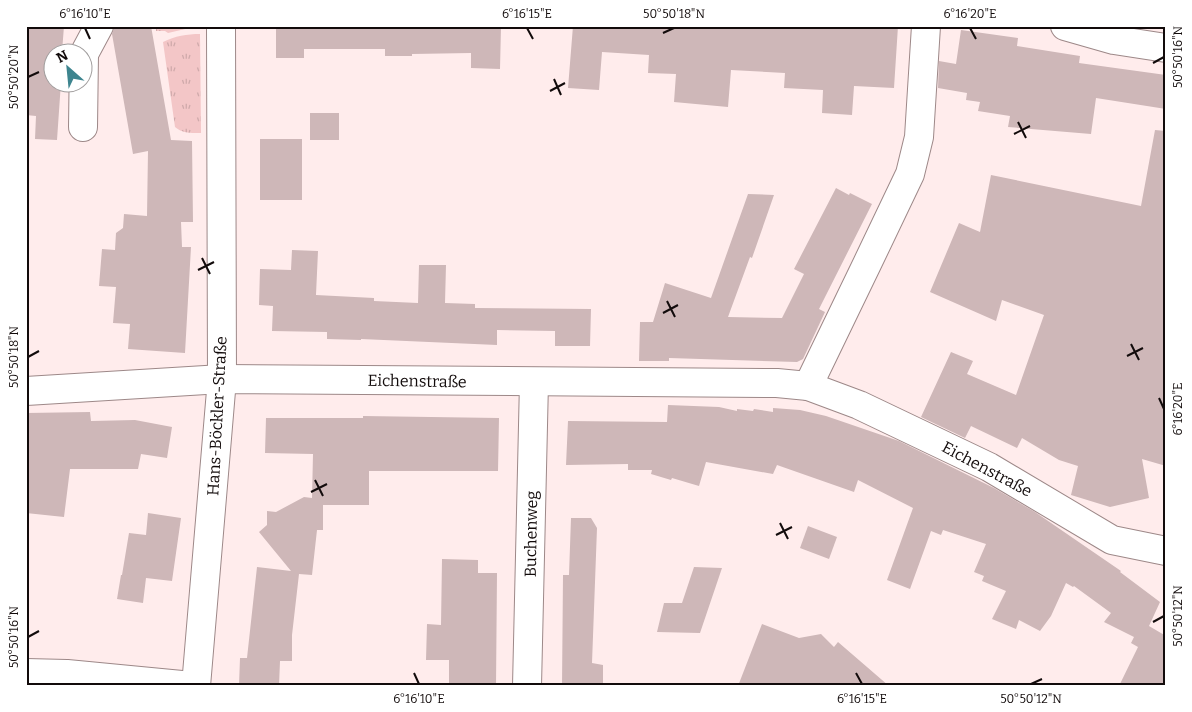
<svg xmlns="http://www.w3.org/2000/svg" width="1192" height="712" viewBox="0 0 1192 712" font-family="Bitter,serif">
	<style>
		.grass { fill: url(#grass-tufts) }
		.building { fill: #ceb7b8 }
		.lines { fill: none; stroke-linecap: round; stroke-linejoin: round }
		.minor-casing { stroke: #9d8888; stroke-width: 30 }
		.minor { stroke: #fff; stroke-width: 28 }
		.ticks { fill: none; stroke: #120b0b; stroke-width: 2 }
		.labels { text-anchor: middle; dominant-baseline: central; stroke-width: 5; stroke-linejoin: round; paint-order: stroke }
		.street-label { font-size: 16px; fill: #120b0b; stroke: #fff }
		.neatline { fill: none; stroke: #120b0b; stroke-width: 2 }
		.ticks-label { font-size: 12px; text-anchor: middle; fill: #120b0b }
	</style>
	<defs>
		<pattern id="grass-tufts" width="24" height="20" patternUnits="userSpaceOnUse" patternTransform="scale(1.25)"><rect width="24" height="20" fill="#f3c6c7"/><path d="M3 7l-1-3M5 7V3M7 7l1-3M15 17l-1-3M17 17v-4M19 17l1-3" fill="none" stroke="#cfa9aa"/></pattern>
	</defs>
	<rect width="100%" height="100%" fill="#ffecec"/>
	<g class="grass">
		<path d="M156,26H198L168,33L165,31H156Z"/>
		<path d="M200,34L201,133C192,133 183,134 175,127L163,42C175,36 187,34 200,34Z"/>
	</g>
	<g class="building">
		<path d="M26,26H64L62,52H52V82H61L57,140L35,139L36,116L26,115Z"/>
		<path d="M115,26H151L171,140L192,141L193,222H181L182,247H191L185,353L128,349L130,324L113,323L116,287L99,286L102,249L115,250L116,233L123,228L124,214L147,216L148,151L133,154L112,34Z"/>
		<path d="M276,26H501L500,69L471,68V53L412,54V56H385V49H304V58H276Z"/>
		<path d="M573,26H898L894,88L854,86L852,115L822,113L823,90L784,88L785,73L731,70L728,107L674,102L676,74L648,73L649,55L602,52L599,90L568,88Z"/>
		<path d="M961,30L1018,38L1017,46L1080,56L1079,63L1166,75V109L1096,98L1091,134L1008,127L1010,116L978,111L980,102L966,100L967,93L938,88L939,61L956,64Z"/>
		<rect x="310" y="113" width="29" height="27"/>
		<path d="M1155,130L1166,131V466L1142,459L1149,498L1110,507L1071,495L1078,466L1059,460L1022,438L1017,448L971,426L965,438L921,417L951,352L973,361L967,374L1016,395L1044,315L1002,300L996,321L930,292L959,223L980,232L991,175L1141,206Z"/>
		<rect x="260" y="139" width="42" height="61"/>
		<path d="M836,188L849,195L850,193L872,204L819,309L825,312L803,359L797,362L669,358V361H639L640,322H653L665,283L711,298L748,194L774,195L752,258L750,257L728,317L782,318L804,274L794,269Z"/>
		<path d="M292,250L318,251L316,295L374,298V301L418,303L419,265H446L445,303L475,304V308L591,309L590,346H555V331L497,330V345L361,339V340L327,339V332L272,331L273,306L259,305L260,269L291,270Z"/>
		<path d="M668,405L719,407L737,411V409L753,411L754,409L773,412V408L800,410L826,416L899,441L994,488L1035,512L1121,571L1120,572L1160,602L1149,626L1166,636V686H1119L1138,647L1131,643L1134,637L1104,622L1111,613L1074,586L1073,587L1066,583L1051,616L1040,631L1019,620L1016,629L992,619L1006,591L982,581L984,576L974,572L986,544L943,530L941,535L931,531L910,589L887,580L913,508L858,480L854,492L777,465L773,474L706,462L699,486L672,478L671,480L651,474L652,470H628V464L566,465L568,421L667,422Z"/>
		<path d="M90,412L91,421L135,420L172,427L167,458L141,454L138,469H70L64,517L26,513V413Z"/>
		<path d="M363,416L499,418L498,471H369V505H323V530H317L312,575L299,574L292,635V661H280L279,686H239L240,658H247L257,567L291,571L259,532L267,525V511L276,512L304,497L312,498L313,454L265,453L266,418H363Z"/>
		<path d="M148,513L181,518L172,581L146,578L143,603L117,599L121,575H122L129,533L146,535Z"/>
		<path d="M571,518H591L597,528L592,663L603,665V686H562L563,575H569Z"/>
		<path d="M808,526L837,537L829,559L800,548Z"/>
		<path d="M442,559L478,560V573H497L496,686H449V660H426L427,624L441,625Z"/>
		<path d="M694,567L722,568L700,633L657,632L664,603H682Z"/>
		<path d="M762,624L799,638L821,634L834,647L838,642L889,686H738Z"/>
	</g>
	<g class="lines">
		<defs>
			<g id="minor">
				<path d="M1065,26L1114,40L1166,48"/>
				<path d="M83,127L84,54L99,26"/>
				<path d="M808,386L867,264L910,174L919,137L926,26"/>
				<path d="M26,391L222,379L777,383L808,386L859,405L989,467L1112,540L1166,551"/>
				<path d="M26,673L67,674L192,686"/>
				<path d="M196,686L222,379L221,26"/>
				<path d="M527,686L534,382"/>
			</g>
		</defs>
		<use href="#minor" class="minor-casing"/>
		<use href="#minor" class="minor"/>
	</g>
	<path class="ticks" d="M85,28L90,39M527,28L533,39M970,28L976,39M663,33L674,28M1153,63L1164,57M28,77L39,72M554,79L561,95M550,91L565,83M1018,122L1026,138M1014,134L1030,126M202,258L210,274M198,270L214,262M667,301L675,317M663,313L678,305M1131,344L1139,360M1127,356L1143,348M28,357L39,351M1159,398L1164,409M315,480L323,496M311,492L327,484M780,523L788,539M776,535L792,527M1153,622L1164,616M28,637L39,631M414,673L419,684M856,673L862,684M1031,684L1042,679"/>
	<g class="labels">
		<g class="street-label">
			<text transform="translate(417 381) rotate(1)">Eichenstraße</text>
			<text transform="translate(217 416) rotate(-87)">Hans-Böckler-Straße</text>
			<text transform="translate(987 469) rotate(28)">Eichenstraße</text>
			<text transform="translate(531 534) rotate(-89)">Buchenweg</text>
		</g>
	</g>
	<rect width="1192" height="712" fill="none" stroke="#ffffff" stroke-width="55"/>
	<g transform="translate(68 68) rotate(333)"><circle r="24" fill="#ffffff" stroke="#a09d9d"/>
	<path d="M0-4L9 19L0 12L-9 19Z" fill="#3e858f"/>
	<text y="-8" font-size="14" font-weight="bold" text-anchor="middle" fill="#120b0b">N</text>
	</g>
	<rect x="28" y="28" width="1136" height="656" class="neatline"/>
	<g class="ticks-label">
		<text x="85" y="18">6°16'10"E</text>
		<text x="527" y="18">6°16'15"E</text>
		<text x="674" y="18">50°50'18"N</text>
		<text x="970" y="18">6°16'20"E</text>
		<text transform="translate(1178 57) rotate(-90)" y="4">50°50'16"N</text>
		<text transform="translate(14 77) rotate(-90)" y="4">50°50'20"N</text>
		<text transform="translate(14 357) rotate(-90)" y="4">50°50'18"N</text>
		<text transform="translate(1178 409) rotate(-90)" y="4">6°16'20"E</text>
		<text transform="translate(1178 616) rotate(-90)" y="4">50°50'12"N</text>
		<text transform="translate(14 637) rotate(-90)" y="4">50°50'16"N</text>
		<text x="419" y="703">6°16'10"E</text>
		<text x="862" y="703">6°16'15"E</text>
		<text x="1031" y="703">50°50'12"N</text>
	</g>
</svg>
